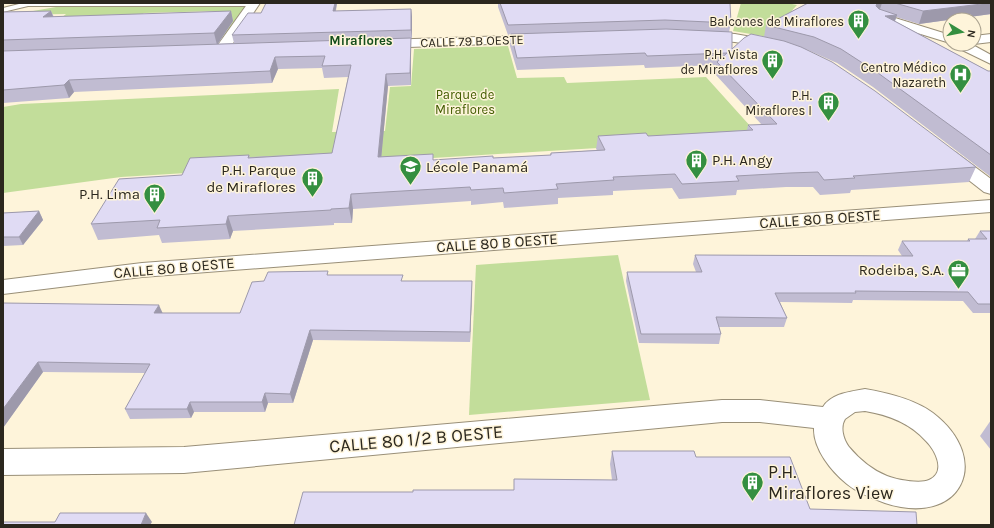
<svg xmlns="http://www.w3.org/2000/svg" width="994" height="528" viewBox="0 0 994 528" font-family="Karla,sans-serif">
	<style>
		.green { fill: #c2dd9a }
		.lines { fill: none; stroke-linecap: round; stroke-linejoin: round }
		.service-casing { stroke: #998f78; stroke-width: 2 }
		.minor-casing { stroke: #998f78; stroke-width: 2 }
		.tertiary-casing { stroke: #998f78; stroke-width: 2 }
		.service { fill: #fff; fill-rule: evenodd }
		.minor { fill: #fff; fill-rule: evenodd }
		.tertiary { fill: #fff; fill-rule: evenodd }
		.wall { fill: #c1bcd2 }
		.shaded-wall { fill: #9d99ab }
		.building { fill: #e0dbf4; stroke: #9d99ab }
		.labels { text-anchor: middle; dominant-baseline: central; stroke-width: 3; stroke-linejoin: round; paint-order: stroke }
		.far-poi-label { font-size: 13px; fill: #2b271e; stroke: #fef4da; text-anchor: end }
		.far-neighbourhood-label { font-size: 13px; font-weight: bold; fill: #134e1c; stroke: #fef4da }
		.far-street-label { font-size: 13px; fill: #2b271e; stroke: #fef4da }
		.far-park-label { font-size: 13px; fill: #425c01; stroke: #fef4da }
		.poi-label { font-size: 15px; fill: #2b271e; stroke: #fef4da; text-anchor: end }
		.street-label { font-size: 15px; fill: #2b271e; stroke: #fef4da }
		.near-street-label { font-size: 18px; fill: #2b271e; stroke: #fef4da }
		.near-poi-label { font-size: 18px; fill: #2b271e; stroke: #fef4da; text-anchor: start }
	</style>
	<rect width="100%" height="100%" fill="#fef4da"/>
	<g class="green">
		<path d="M62,3H254L222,49L193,50L218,11L144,13L129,25L50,27L66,14L10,15L56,7Z"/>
		<path d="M741,3H787L797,5L768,37L733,31Z"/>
		<path d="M508,46L517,78L564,77L567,83L706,77L761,138L121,177L3,193V107L21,104L339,89L332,132L385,131L390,87L411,86L414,49Z"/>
		<path d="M618,255L650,400L469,415L476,265Z"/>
	</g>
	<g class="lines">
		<defs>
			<path id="service" d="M23,3H257L258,4L254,6H28L3,12V8Z"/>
			<g id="minor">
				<path d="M248,3H260L227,52H217L215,49Z"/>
				<path d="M879,13L950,35V43L875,20L873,17L875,14Z"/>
				<path d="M702,32L735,34L773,41L778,42L779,45L778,48L773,49L735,42L698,39L696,36L698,33Z"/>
				<path d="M991,34V42L974,44V36Z"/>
				<path d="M539,35L544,36L545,39L544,42L382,48L377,47L376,44L377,41L382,40Z"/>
				<path d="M955,44H971L991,55V64L956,47Z"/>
				<path d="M949,151L955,152L991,179V194L984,192L943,160L940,156L943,152Z"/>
				<path d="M865,389C888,393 914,399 933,413C994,460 961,528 885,503C871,498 858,493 847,484C832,472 813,449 814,428L760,422H722L184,473L3,475V449L184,447L722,400H760L823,407C832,393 850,392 865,389ZM865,411C889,415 910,423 926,441C935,450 947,472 929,480C920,484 897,480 887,476C872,470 859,459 849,447C843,439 840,427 845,419L855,412Z"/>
			</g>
			<path id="tertiary" d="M991,200V212L142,277L3,294V280L142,263Z"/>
		</defs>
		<use href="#service" class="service-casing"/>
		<use href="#minor" class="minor-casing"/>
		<use href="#tertiary" class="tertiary-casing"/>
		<use href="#service" class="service"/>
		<use href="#minor" class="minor"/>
		<use href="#tertiary" class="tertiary"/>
	</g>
	<g class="wall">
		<path d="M266,3H337L336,11L411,9L412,17V38H411V85L388,86L381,157L433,160L493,158L550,155L551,153L597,150L596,149L598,136H648L747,130L748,125H762L715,74L716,65L645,68L644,65L517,70L510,46L511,34L508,35L498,7V3H730L731,23L729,32L732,49L764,37L766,25L808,3H991V14L919,24L896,17L895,21L988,71H991V177L873,87L837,63L810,51L806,49L976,167L969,182L851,190L850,193L820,195L813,187H786L737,190L736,195L679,199L672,188L613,191V195L558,198V204L504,208L503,202L471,205V201L353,209L352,223H334V225L233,231L230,239L162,243L159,235L98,240L91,224L182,175L249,155L250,157L332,153L348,77L324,78L322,68L278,69L272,83L74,92L69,98L3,103V12L51,11L54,17L231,11L233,21L218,44L234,43L232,35L261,13Z"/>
		<path d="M39,211L43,220L23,245L3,246V213Z"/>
		<path d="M980,231H991V313H973L963,301L853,300L852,303L780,302L787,318L784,327H719L721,334L719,344L639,343L626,281L627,272H696L693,264L695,255L902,256L898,250L902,241H967L968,239H975Z"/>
		<path d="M329,275L403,281L472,291L470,342L313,340L293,403H268L265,412H194L191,418L130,419L125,409L145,373L43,372L3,428V303L163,313H240L264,281Z"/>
		<path d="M991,420V450L980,436Z"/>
		<path d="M612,451L696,457L810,509L917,525L413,492L514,490V479L612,480L610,464Z"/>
	</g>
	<g class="shaded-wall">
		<path d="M335,3H337L334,19L333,11Z"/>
		<path d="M877,3H882L879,12L876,6Z"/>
		<path d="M991,3V14L919,24L923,11Z"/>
		<path d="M411,9L412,17V38L411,30Z"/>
		<path d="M51,11L55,22L43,17Z"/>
		<path d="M231,11L233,21L217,45L214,33Z"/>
		<path d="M897,15L893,27L885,16Z"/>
		<path d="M411,38V85L410,73Z"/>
		<path d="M275,57L278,69L272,83L270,71Z"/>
		<path d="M386,74L388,86L380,171L378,157Z"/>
		<path d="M69,80L74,92L69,98L64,85Z"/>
		<path d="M351,194L353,209L352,223L349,208Z"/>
		<path d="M39,211L43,220L23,245L19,237Z"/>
		<path d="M228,216L233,231L230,239L226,224Z"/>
		<path d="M472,281V291L470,342V332Z"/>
		<path d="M159,305L163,314L154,313Z"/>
		<path d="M310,330L313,340L293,403L290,394Z"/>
		<path d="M38,362L43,372L3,428V409Z"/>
		<path d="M265,393L268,403L265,412L262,402Z"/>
		<path d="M190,402L194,412L191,418L187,409Z"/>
		<path d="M146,513L152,522L150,525H141Z"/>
	</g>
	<g class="building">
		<path d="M266,3H335L333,11L411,9V30L232,35L248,13H261Z"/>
		<path d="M500,3H730L731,23L665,20L508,25Z"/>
		<path d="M808,3H877L876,6L879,9L897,15L885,16L988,71H991V155L878,73L841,49L814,37L766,25Z"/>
		<path d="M895,3H990L923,11Z"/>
		<path d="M51,11L43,17L231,11L214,33L3,40V12Z"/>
		<path d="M666,29L732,32V49L744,38L751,34L784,41L801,47L832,62L875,91L976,167L853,176L855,178L824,180L818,172L790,173L736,176L739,181L682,184L675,174L613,177L614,180L556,184L558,189L504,193L503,188L471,190L470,187L351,194L349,208L331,209V210L228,216L226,224L157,228L160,220L91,224L119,179L182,175L190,158L249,155L248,158L332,153L351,65L322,66L325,56L275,57L270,71L69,80L64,85L3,90V51L411,38L410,73L386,74L378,157L433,154V160L493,156V158L551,155V153L605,150L598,136L646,133L648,136L753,130L748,125L777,124L717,62L727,53L647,56L645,53L517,58L511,34Z"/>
		<path d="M39,211L19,237H3V213Z"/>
		<path d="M980,231H991V304H978L968,292L855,291L856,293H775L787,318L716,317L721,334H641L627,272H702L695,255L913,256L902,241H970L968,239H987Z"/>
		<path d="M328,271L327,275H403L401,281H472L470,332L310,330L290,394L265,393L262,402H190L187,409H125L150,364L38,362L3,409V303L159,305L154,313H240L252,282L264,281L268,272Z"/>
		<path d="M612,451H694L696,457H790L810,509L916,512L917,525H294L303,492H413V490H514V479L617,480Z"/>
		<path d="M60,513H146L141,525H3V522H55Z"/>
	</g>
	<defs>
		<symbol id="building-pin" viewBox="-11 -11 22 30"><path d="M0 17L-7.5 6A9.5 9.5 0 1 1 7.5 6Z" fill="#348f40" stroke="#fef4da"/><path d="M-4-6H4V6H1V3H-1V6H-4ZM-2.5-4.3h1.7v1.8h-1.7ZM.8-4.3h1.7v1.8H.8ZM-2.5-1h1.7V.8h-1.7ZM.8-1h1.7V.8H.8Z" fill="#fff"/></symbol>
		<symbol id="hospital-pin" viewBox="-11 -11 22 30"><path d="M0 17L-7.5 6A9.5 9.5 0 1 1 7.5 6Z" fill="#348f40" stroke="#fef4da"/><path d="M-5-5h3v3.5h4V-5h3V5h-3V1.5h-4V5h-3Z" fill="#fff"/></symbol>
		<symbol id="school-pin" viewBox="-11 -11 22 30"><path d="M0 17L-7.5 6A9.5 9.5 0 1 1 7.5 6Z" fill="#348f40" stroke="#fef4da"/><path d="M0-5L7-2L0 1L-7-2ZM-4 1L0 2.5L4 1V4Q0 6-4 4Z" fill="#fff"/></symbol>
		<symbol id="office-pin" viewBox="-11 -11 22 30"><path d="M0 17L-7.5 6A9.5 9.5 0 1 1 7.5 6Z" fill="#348f40" stroke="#fef4da"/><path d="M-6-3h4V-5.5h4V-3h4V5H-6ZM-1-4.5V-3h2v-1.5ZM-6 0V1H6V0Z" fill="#fff"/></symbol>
	</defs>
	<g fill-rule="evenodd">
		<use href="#building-pin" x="846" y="8" width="25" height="34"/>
		<use href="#building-pin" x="760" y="48" width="25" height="34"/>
		<use href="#hospital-pin" x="948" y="62" width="25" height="34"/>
		<use href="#building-pin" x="816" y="90" width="25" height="34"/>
		<use href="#building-pin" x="684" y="148" width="25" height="34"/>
		<use href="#school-pin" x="398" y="154" width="25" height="34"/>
		<use href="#building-pin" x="300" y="166" width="25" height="34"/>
		<use href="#building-pin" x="142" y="182" width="25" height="34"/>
		<use href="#office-pin" x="946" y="258" width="25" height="34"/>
		<use href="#building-pin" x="740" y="470" width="25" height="34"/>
	</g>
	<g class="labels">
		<g class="far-poi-label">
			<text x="844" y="21">Balcones de Miraflores</text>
			<text x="758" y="54">P.H. Vista<tspan x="758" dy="15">de Miraflores</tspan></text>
			<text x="946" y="67">Centro Médico<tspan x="946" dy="15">Nazareth</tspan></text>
			<text x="812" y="95">P.H.<tspan x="812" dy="15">Miraflores I</tspan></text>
		</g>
		<g class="far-neighbourhood-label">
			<text x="361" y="40">Miraflores</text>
		</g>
		<g class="far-street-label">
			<text transform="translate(472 41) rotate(-2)">CALLE 79 B OESTE</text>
		</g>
		<g class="far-park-label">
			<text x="465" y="94">Parque de<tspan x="465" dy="15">Miraflores</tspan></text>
		</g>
		<g class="poi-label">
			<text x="712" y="160" text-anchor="start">P.H. Angy</text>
			<text x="426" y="167" text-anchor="start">Lécole Panamá</text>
			<text x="296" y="170">P.H. Parque<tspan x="296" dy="17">de Miraflores</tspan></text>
			<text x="140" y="194">P.H. Lima</text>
			<text x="944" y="270">Rodeiba, S.A.</text>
		</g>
		<g class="street-label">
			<text transform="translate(820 219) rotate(-4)">CALLE 80 B OESTE</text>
			<text transform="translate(497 243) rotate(-4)">CALLE 80 B OESTE</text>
			<text transform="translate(174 268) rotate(-5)">CALLE 80 B OESTE</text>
		</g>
		<g class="near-street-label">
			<text transform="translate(416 439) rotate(-5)">CALLE 80 1/2 B OESTE</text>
		</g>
		<g class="near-poi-label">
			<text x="768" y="472">P.H.<tspan x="768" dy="21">Miraflores View</tspan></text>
		</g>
	</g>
	<rect width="994" height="528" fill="none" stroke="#2b271e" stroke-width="8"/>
	<g transform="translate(962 32) rotate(100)"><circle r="19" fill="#fef4da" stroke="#aaa28f"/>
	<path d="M0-3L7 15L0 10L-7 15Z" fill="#348f40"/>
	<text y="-6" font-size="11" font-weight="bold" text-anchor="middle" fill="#2b271e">N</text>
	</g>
</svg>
